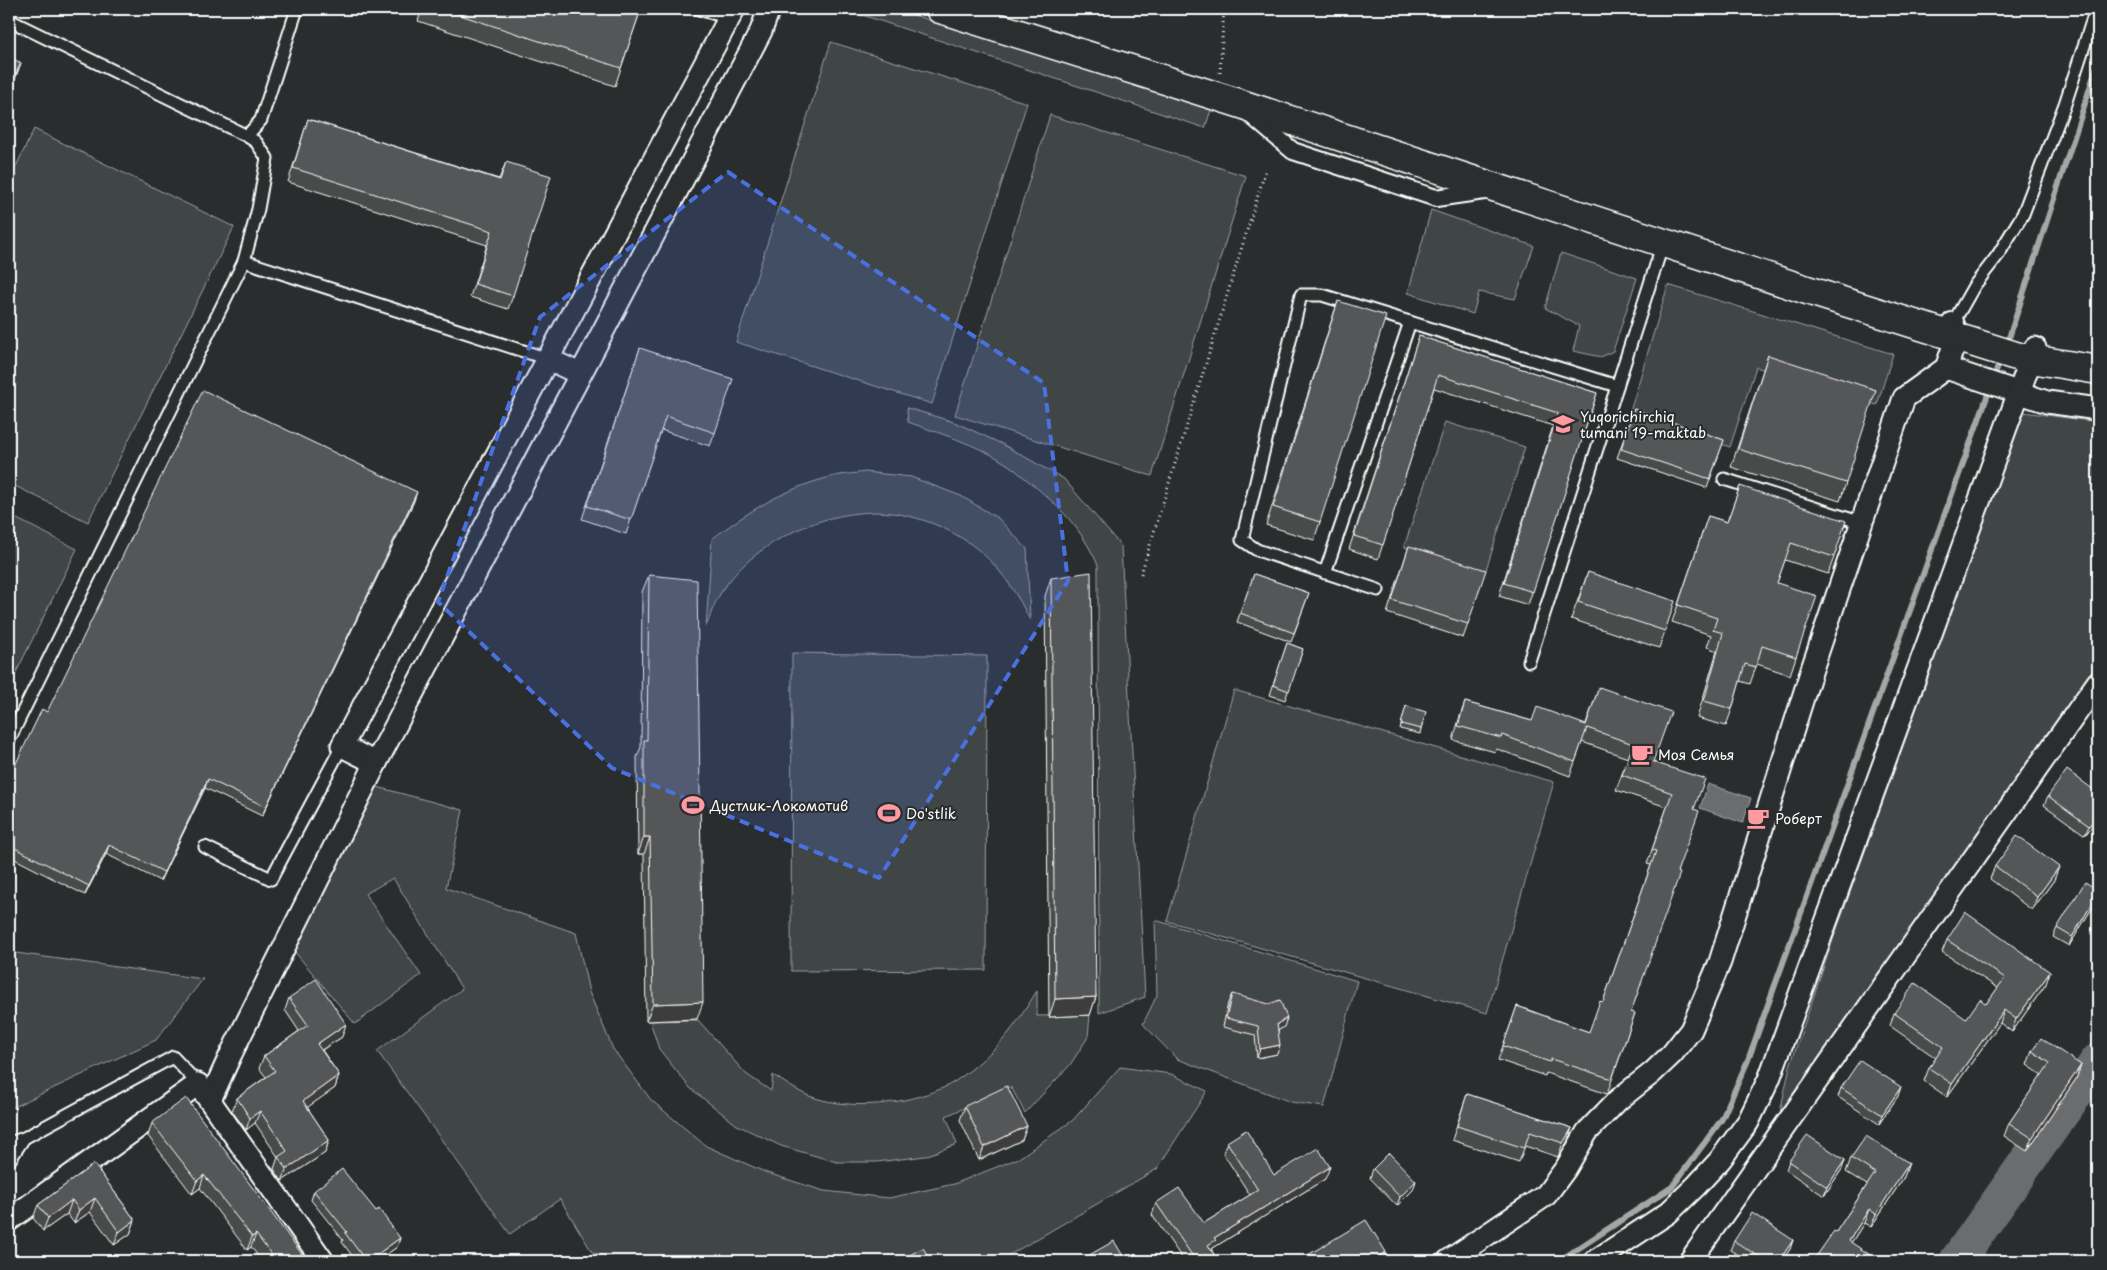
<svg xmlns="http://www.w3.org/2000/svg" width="2107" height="1270" viewBox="0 0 2107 1270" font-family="'Playpen Sans',sans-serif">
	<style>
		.green { fill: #414445; stroke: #a0a2a2 }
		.water { fill: #6a6c6d; stroke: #a6a7a7 }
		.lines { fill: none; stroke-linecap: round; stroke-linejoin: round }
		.stream { stroke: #a6a7a7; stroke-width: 6 }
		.river { stroke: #6a6c6d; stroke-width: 36 }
		.service-casing { stroke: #fff; stroke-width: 15 }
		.pedestrian-casing { stroke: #fff; stroke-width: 20 }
		.minor-casing { stroke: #fff; stroke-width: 25 }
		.secondary-casing { stroke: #fff; stroke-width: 31 }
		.path { stroke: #fff; stroke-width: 3; stroke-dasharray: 1 4; stroke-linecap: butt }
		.service { stroke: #2a2d2e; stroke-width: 11 }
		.pedestrian { stroke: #2a2d2e; stroke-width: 16 }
		.minor { stroke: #2a2d2e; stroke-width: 21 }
		.secondary { stroke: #2a2d2e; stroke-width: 28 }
		.wall { fill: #494b4c; stroke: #fff }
		.shaded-wall { fill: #3c3d3e; stroke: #fff }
		.building { fill: #555758; stroke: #fff }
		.marked { fill: #4a71e0; fill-opacity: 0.2; stroke: #4a71e0; stroke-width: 4; stroke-dasharray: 10 6; stroke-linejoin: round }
		.labels { text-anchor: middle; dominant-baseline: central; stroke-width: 4; stroke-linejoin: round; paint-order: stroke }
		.poi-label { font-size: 14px; fill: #fff; stroke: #2a2d2e; text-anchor: start }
	</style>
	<rect width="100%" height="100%" fill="#2a2d2e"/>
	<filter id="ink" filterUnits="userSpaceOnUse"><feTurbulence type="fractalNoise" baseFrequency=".02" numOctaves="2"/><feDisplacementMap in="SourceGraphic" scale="10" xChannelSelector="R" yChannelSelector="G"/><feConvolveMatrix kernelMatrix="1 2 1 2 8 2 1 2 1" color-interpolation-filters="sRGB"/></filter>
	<g filter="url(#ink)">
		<g class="green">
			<path d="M844,9H895L1211,110L1205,128Z"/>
			<path d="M831,42L1027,103L932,404L736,342Z"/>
			<path d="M1050,115L1246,176L1152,476L955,415Z"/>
			<path d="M34,129L234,227L88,522L9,483V181Z"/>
			<path d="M1431,210L1534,246L1515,299L1479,292L1473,314L1408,293Z"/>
			<path d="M1561,253L1637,278L1613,351L1601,357L1573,351L1579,326L1545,308Z"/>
			<path d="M1668,285L1893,354L1877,405L1756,367L1730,447L1629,415Z"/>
			<path d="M907,408L954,422L1002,444L1064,479L1121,546L1145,997L1099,1013L1098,565C1081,528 1062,509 1031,483C1023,477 1015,469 1007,464C977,444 941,434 908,422Z"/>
			<path d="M2023,412L2098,422V664L1780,1112L1790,1066L1833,940Z"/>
			<path d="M1445,422L1525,447L1485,573L1404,547Z"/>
			<path d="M865,472L911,477L961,496L999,519L1027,549L1030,620C1018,596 1003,571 982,553C958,532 924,517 892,513C830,506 751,541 719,596C713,605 710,617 706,627L712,539C747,512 784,489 827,478C839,474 853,474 865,472Z"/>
			<path d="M9,515L77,549L9,687Z"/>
			<path d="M792,653L987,656L986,970L791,971Z"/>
			<path d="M1234,690L1554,782L1487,1013L1167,921Z"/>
			<path d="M362,783L463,810L446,888L576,933L589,992L613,1049L651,1100L706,1146L767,1173L824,1191L889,1198L954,1184L1019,1158L1073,1120L1120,1067L1171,1074L1207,1091L1157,1169L999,1261H623L592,1252L560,1199L510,1234L377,1051L462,989L393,878L365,894L421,975L355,1024L284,939Z"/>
			<path d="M1155,920L1357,981L1324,1107L1291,1102L1177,1059L1143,1024L1157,995Z"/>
			<path d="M9,952L203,979L156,1040L9,1109Z"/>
			<path d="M1037,991V1016L1090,1015L1088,1037L1070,1065L1025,1113L1011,1087L946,1116L957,1144L925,1156L877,1162H837L781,1146L737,1125L690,1088L659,1049L650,1021L698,1020L746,1074L771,1091L773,1075C784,1082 797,1091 809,1096C851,1111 902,1105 943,1088C959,1081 982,1061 994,1049C1012,1032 1024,1011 1037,991Z"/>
		</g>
		<path class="water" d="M1708,784L1751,798L1743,823L1700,808Z"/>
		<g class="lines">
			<g class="stream">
				<path d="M2006,347L2098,63"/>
				<path d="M1559,1261L1672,1187L1722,1119L1748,1060L2001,358"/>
			</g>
			<path class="river" d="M1957,1261L2098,1061"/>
			<defs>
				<g id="service">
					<path d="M699,9L729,18"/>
					<path d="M9,20L247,136L256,142L267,158L258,209L244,261L9,740"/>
					<path d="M247,136L261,120L297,9"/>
					<path d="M244,261L548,359"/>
					<path d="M1949,325L1953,323L1974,286L1998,255L2023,214L2065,104L2096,9"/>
					<path d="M1724,479L1862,523"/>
					<path d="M1325,573L1410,322"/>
					<path d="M1378,590L1257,550L1242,540L1301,295H1322L1617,386"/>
					<path d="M1529,661L1663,243"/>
					<path d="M205,847L271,879L342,746"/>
					<path d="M24,1138L173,1057L198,1084"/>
					<path d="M9,1143L24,1138L9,1161"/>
				</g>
				<path id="pedestrian" d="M1246,111L1293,151L1436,198L1491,190"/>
				<g id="minor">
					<path d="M548,359L580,374"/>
					<path d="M1946,368L2047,402L2098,409"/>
					<path d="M376,763L342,746L734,9"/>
					<path d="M210,1100L231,1054L376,763L761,31L769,9"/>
					<path d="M9,1220L198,1084L323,1261"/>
					<path d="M1448,1261L1546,1195L1566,1168L1587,1132L1618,1100L1652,1073L1672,1054L1691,1030L1720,962L1812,669L1904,398L1946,368L1957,337L1953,323"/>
					<path d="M1595,1261L1668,1213L1696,1186L1720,1160L1748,1122L1769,1079L2035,348"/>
					<path d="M1690,1261L2098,682"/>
				</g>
				<path id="secondary" d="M940,9L1235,102L1810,291L2019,357L2098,370"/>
			</defs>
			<use href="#service" class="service-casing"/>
			<use href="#pedestrian" class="pedestrian-casing"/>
			<use href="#minor" class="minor-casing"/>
			<use href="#secondary" class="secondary-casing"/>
			<g class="path">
				<path d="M1220,73L1224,9"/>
				<path d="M1141,574L1266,169"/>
			</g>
			<use href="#service" class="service"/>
			<use href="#pedestrian" class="pedestrian"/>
			<use href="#minor" class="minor"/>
			<use href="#secondary" class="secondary"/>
		</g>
		<g class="wall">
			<path d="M422,9H641L615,86L418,21Z"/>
			<path d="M308,119L499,179L506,162L513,296L508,309L470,297L487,245L288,182Z"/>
			<path d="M1338,301L1320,522L1314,540L1266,525L1332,319Z"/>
			<path d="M1419,336L1597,393L1528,605L1499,596L1553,426L1434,388L1378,559L1349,549Z"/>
			<path d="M640,348L715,433L710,446L661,430L626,534L582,519Z"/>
			<path d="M1768,355L1846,483L1840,501L1731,467Z"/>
			<path d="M1634,409L1724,440L1707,488L1617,458Z"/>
			<path d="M1740,486L1834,557L1828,574L1785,560L1777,583L1796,657L1790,675L1757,664L1750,684L1740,681L1732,709L1726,726L1697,718L1717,651L1707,647L1711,635L1672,622L1708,516L1727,522Z"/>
			<path d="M414,501L262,816L205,788L160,881L106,854L85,895L9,856V778L47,712Z"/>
			<path d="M1409,546L1468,624L1463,638L1387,613Z"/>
			<path d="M1588,572L1665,631L1659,648L1571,619Z"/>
			<path d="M1254,574L1309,593L1291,642L1237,622Z"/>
			<path d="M649,575L697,1019L646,1021L644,854H638L637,757L641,747L642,592Z"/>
			<path d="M1051,578L1096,997L1090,1015L1049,1017L1045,596Z"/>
			<path d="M1287,643L1303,649L1285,700L1270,695Z"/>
			<path d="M1599,687L1653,762L1694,809L1677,872L1631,1012L1635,1013L1607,1094L1546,1073L1545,1076L1498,1060L1517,1006L1589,1032L1603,1002L1651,865L1647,864L1667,807L1616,790L1628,758L1582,742L1570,776L1497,749L1495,752L1453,740L1460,716L1465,702L1532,721L1586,724Z"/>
			<path d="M1406,706L1421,729L1420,734L1400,729Z"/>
			<path d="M2098,725V743L2093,739Z"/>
			<path d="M2098,793V821L2095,825L2094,824L2085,835L2044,805L2048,796Z"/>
			<path d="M1995,866L2054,880L2032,910L1990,879Z"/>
			<path d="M2097,900L2069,946L2053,937L2057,928Z"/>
			<path d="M1947,940L2046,984L2012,1032L2000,1023L1947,1097L1924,1081L1929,1068L1936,1058L1890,1026L1894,1013L1966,1019L1986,1004L1998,988L1942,952Z"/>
			<path d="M1232,994L1284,1027L1278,1030L1277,1054L1257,1058L1255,1035L1223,1027L1228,1003Z"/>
			<path d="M289,998L342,1037L322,1050L339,1075L335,1088L307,1107L329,1140L325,1153L282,1181L274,1169L278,1157L255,1123L246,1130L232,1111L237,1098L266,1077L259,1068L264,1056L299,1031L285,1010Z"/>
			<path d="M2032,1051L2081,1065L2076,1079L2027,1151L2004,1136L2009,1123L2042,1075L2027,1065Z"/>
			<path d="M1841,1088L1898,1096L1879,1124L1838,1097Z"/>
			<path d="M1467,1094L1572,1128L1567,1142L1558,1157L1525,1146L1519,1162L1452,1140Z"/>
			<path d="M965,1106L1027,1126L1022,1140L979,1160L960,1120Z"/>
			<path d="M152,1123L307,1261H262L251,1247L247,1250L200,1188L192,1194L148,1136Z"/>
			<path d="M1227,1142L1274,1175L1325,1179L1213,1248L1212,1251L1218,1261H1184L1152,1215L1156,1203L1204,1223L1250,1195L1223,1153Z"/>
			<path d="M1851,1158L1904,1177L1871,1227L1864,1223L1851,1243L1879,1261H1813L1836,1232L1867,1185L1846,1172Z"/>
			<path d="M1845,1160L1842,1169L1824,1196L1786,1170L1789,1161Z"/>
			<path d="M94,1164L135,1220L130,1234L114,1245L90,1212L74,1223L67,1214L43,1231L33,1218L38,1205Z"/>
			<path d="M1373,1169L1413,1190L1397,1206L1370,1178Z"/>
			<path d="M314,1191L376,1211L400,1238L397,1247L377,1261H356L342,1242L343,1240L311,1200Z"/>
			<path d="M1793,1240L1790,1249L1782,1261H1748L1730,1250L1734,1241Z"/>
		</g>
		<g class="shaded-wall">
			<path d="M21,63L16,77L9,92V88Z"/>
			<path d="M417,492L414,501L262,816L266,807Z"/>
			<path d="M208,779L205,788L160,881L164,872Z"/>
			<path d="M2097,815L2094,824L2085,835L2089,826Z"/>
			<path d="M644,837H650L644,854H638Z"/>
			<path d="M109,845L106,854L85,895L89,886Z"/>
			<path d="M2059,867L2054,880L2032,910L2037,897Z"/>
			<path d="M2098,894L2097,900L2069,946L2072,937Z"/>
			<path d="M2050,972L2046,984L2012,1032L2016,1019Z"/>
			<path d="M1096,997L1090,1015L1049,1017L1055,999Z"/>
			<path d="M703,1002L697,1019L646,1021L653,1004Z"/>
			<path d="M2004,1010L2000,1023L1947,1097L1952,1084Z"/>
			<path d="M1287,1018L1284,1027L1274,1033L1277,1024Z"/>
			<path d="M346,1024L342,1037L312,1056L317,1044Z"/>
			<path d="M1280,1045L1277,1054L1257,1058L1260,1049Z"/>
			<path d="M2081,1065L2076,1079L2027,1151L2032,1138Z"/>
			<path d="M339,1075L335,1088L298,1114L303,1101Z"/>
			<path d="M1901,1087L1898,1096L1879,1124L1882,1115Z"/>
			<path d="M260,1111L255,1123L246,1130L250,1118Z"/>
			<path d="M1027,1126L1022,1140L979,1160L984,1147Z"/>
			<path d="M1572,1128L1567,1142L1558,1157L1563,1143Z"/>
			<path d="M329,1140L325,1153L282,1181L287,1169Z"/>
			<path d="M1845,1160L1842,1169L1824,1196L1827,1187Z"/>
			<path d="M1909,1163L1904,1177L1871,1227L1876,1214Z"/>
			<path d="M1330,1167L1325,1179L1213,1248L1211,1252L1208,1245L1214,1238Z"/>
			<path d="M204,1175L200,1188L192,1194L197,1181Z"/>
			<path d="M1416,1181L1413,1190L1397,1206L1400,1197Z"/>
			<path d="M95,1198L90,1212L74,1223L79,1210Z"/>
			<path d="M72,1200L67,1214L43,1231L48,1218Z"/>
			<path d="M1869,1209L1864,1223L1844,1254L1849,1241Z"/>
			<path d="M135,1220L130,1234L114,1245L119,1232Z"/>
			<path d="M256,1234L251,1247L247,1250L252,1237Z"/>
			<path d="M400,1238L397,1247L377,1261H368Z"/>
			<path d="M1793,1240L1790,1249L1782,1261H1779Z"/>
			<path d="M1386,1252L1382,1261H1371Z"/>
		</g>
		<g class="building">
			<path d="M442,9H641L621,68Z"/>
			<path d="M9,57L21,63L9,88Z"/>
			<path d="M308,119L500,180L506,162L551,176L513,296L475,284L492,231L293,168Z"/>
			<path d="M1338,301L1386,316L1320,522L1273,507Z"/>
			<path d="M1419,336L1597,393L1533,592L1504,583L1558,413L1438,375L1383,545L1354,536Z"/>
			<path d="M640,348L733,379L715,433L666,416L631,520L587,506Z"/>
			<path d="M1768,355L1876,390L1846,483L1738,449Z"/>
			<path d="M203,390L417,492L266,807L208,779L164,872L109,845L89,886L9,845V778L42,709L47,712Z"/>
			<path d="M1634,409L1724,440L1710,479L1621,449Z"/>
			<path d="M1740,486L1846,521L1834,557L1791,543L1777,583L1817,596L1796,657L1762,646L1756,667L1745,664L1732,709L1704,701L1723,633L1713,630L1717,618L1678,605L1708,516L1727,522Z"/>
			<path d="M1409,546L1486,570L1468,624L1392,600Z"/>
			<path d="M1091,572L1096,997L1055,999L1051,578Z"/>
			<path d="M1588,572L1675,601L1665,631L1578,602Z"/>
			<path d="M1254,574L1309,593L1294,633L1240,613Z"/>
			<path d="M649,575L697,580L703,1002L653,1004L650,837H644V740H647Z"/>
			<path d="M1287,643L1303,649L1289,691L1273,685Z"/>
			<path d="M1599,687L1671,712L1653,762L1705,779L1694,809L1699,811L1677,872L1680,873L1631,1012L1635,1013L1612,1079L1551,1059L1550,1062L1503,1046L1517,1006L1589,1032L1600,1001L1603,1002L1656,851L1652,850L1672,793L1622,775L1633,744L1587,728L1575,762L1502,735L1501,738L1458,726L1465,702L1532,721L1537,707L1586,725Z"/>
			<path d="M1406,706L1426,712L1421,729L1401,724Z"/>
			<path d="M2067,770L2098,793V816L2097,815L2089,826L2048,796Z"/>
			<path d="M2017,836L2059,867L2037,897L1995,866Z"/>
			<path d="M2085,882L2098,890V894L2072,937L2057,928Z"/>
			<path d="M1965,912L2050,972L2016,1019L2004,1010L1952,1084L1929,1068L1943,1047L1894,1013L1915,983L1966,1019L1980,999L1986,1004L2005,978L1947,940Z"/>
			<path d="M316,979L346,1024L317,1044L339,1075L303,1101L329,1140L287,1169L278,1157L287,1151L260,1111L250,1118L237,1098L275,1071L264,1056L308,1025L289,998Z"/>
			<path d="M1232,994L1269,1004L1280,1000L1287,1018L1277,1024L1280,1045L1260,1049L1258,1026L1226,1018Z"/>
			<path d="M2041,1038L2081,1065L2032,1138L2009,1123L2050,1063L2032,1051Z"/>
			<path d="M1860,1060L1901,1087L1882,1115L1841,1088Z"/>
			<path d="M1007,1086L1027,1126L984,1147L965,1106Z"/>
			<path d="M1467,1094L1572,1128L1563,1143L1530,1132L1524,1148L1457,1126Z"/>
			<path d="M186,1098L307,1261H276L256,1234L252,1237L204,1175L197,1181L152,1123Z"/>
			<path d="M1246,1130L1274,1175L1318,1148L1330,1167L1214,1238L1216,1240L1208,1245L1218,1261H1196L1156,1203L1179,1188L1204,1223L1258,1190L1227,1142Z"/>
			<path d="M1807,1135L1845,1160L1827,1187L1789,1161Z"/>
			<path d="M1866,1136L1909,1163L1876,1214L1869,1209L1849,1241L1879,1261H1845L1843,1260L1842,1261H1813L1834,1231L1836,1232L1875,1173L1851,1158Z"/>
			<path d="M1389,1153L1416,1181L1400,1197L1373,1169Z"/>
			<path d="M94,1164L135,1220L119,1232L95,1198L79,1210L72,1200L48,1218L38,1205Z"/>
			<path d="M342,1169L376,1211L379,1209L400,1238L368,1261H366L345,1233L347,1232L314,1191Z"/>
			<path d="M1752,1213L1793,1240L1779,1261H1766L1734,1241Z"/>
			<path d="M1366,1220L1386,1252L1371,1261H1298Z"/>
			<path d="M1114,1241L1126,1261H1079Z"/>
			<path d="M923,1248L931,1261H898Z"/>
			<path d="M433,1257L436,1261H426Z"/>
		</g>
	</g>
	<path class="marked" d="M728,172L1044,383L1068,581L879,878L612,768L438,602L540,317Z"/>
	<defs>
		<symbol id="school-bare" viewBox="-9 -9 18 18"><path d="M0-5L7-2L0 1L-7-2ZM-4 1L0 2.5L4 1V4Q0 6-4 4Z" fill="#ff9aa2" stroke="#2a2d2e" stroke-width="2.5" paint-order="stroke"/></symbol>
		<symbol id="cafe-bare" viewBox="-9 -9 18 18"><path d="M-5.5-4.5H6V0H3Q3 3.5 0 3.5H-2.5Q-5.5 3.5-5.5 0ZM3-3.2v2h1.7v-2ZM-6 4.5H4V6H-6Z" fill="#ff9aa2" stroke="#2a2d2e" stroke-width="2.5" paint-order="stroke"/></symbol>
		<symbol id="stadium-bare" viewBox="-9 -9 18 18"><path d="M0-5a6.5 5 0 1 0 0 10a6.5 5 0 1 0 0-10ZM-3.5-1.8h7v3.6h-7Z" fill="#ff9aa2" stroke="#2a2d2e" stroke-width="2.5" paint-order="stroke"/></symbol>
	</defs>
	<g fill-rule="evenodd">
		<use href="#school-bare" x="1547" y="408" width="32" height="32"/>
		<use href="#cafe-bare" x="1626" y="738" width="32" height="32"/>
		<use href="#stadium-bare" x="677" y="789" width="32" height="32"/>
		<use href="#stadium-bare" x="873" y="797" width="32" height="32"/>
		<use href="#cafe-bare" x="1742" y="802" width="32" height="32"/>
	</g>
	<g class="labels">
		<g class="poi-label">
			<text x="1580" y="416">Yuqorichirchiq<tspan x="1580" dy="16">tumani 19-maktab</tspan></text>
			<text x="1658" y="754">Моя Семья</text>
			<text x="710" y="805">Дустлик-Локомотив</text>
			<text x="906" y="813">Do'stlik</text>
			<text x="1775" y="818">Роберт</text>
		</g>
	</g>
	<rect width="2107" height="1270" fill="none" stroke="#2a2d2e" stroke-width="30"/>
	<rect x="15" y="15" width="2077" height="1240" fill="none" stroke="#fff" stroke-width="2" filter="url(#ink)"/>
</svg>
